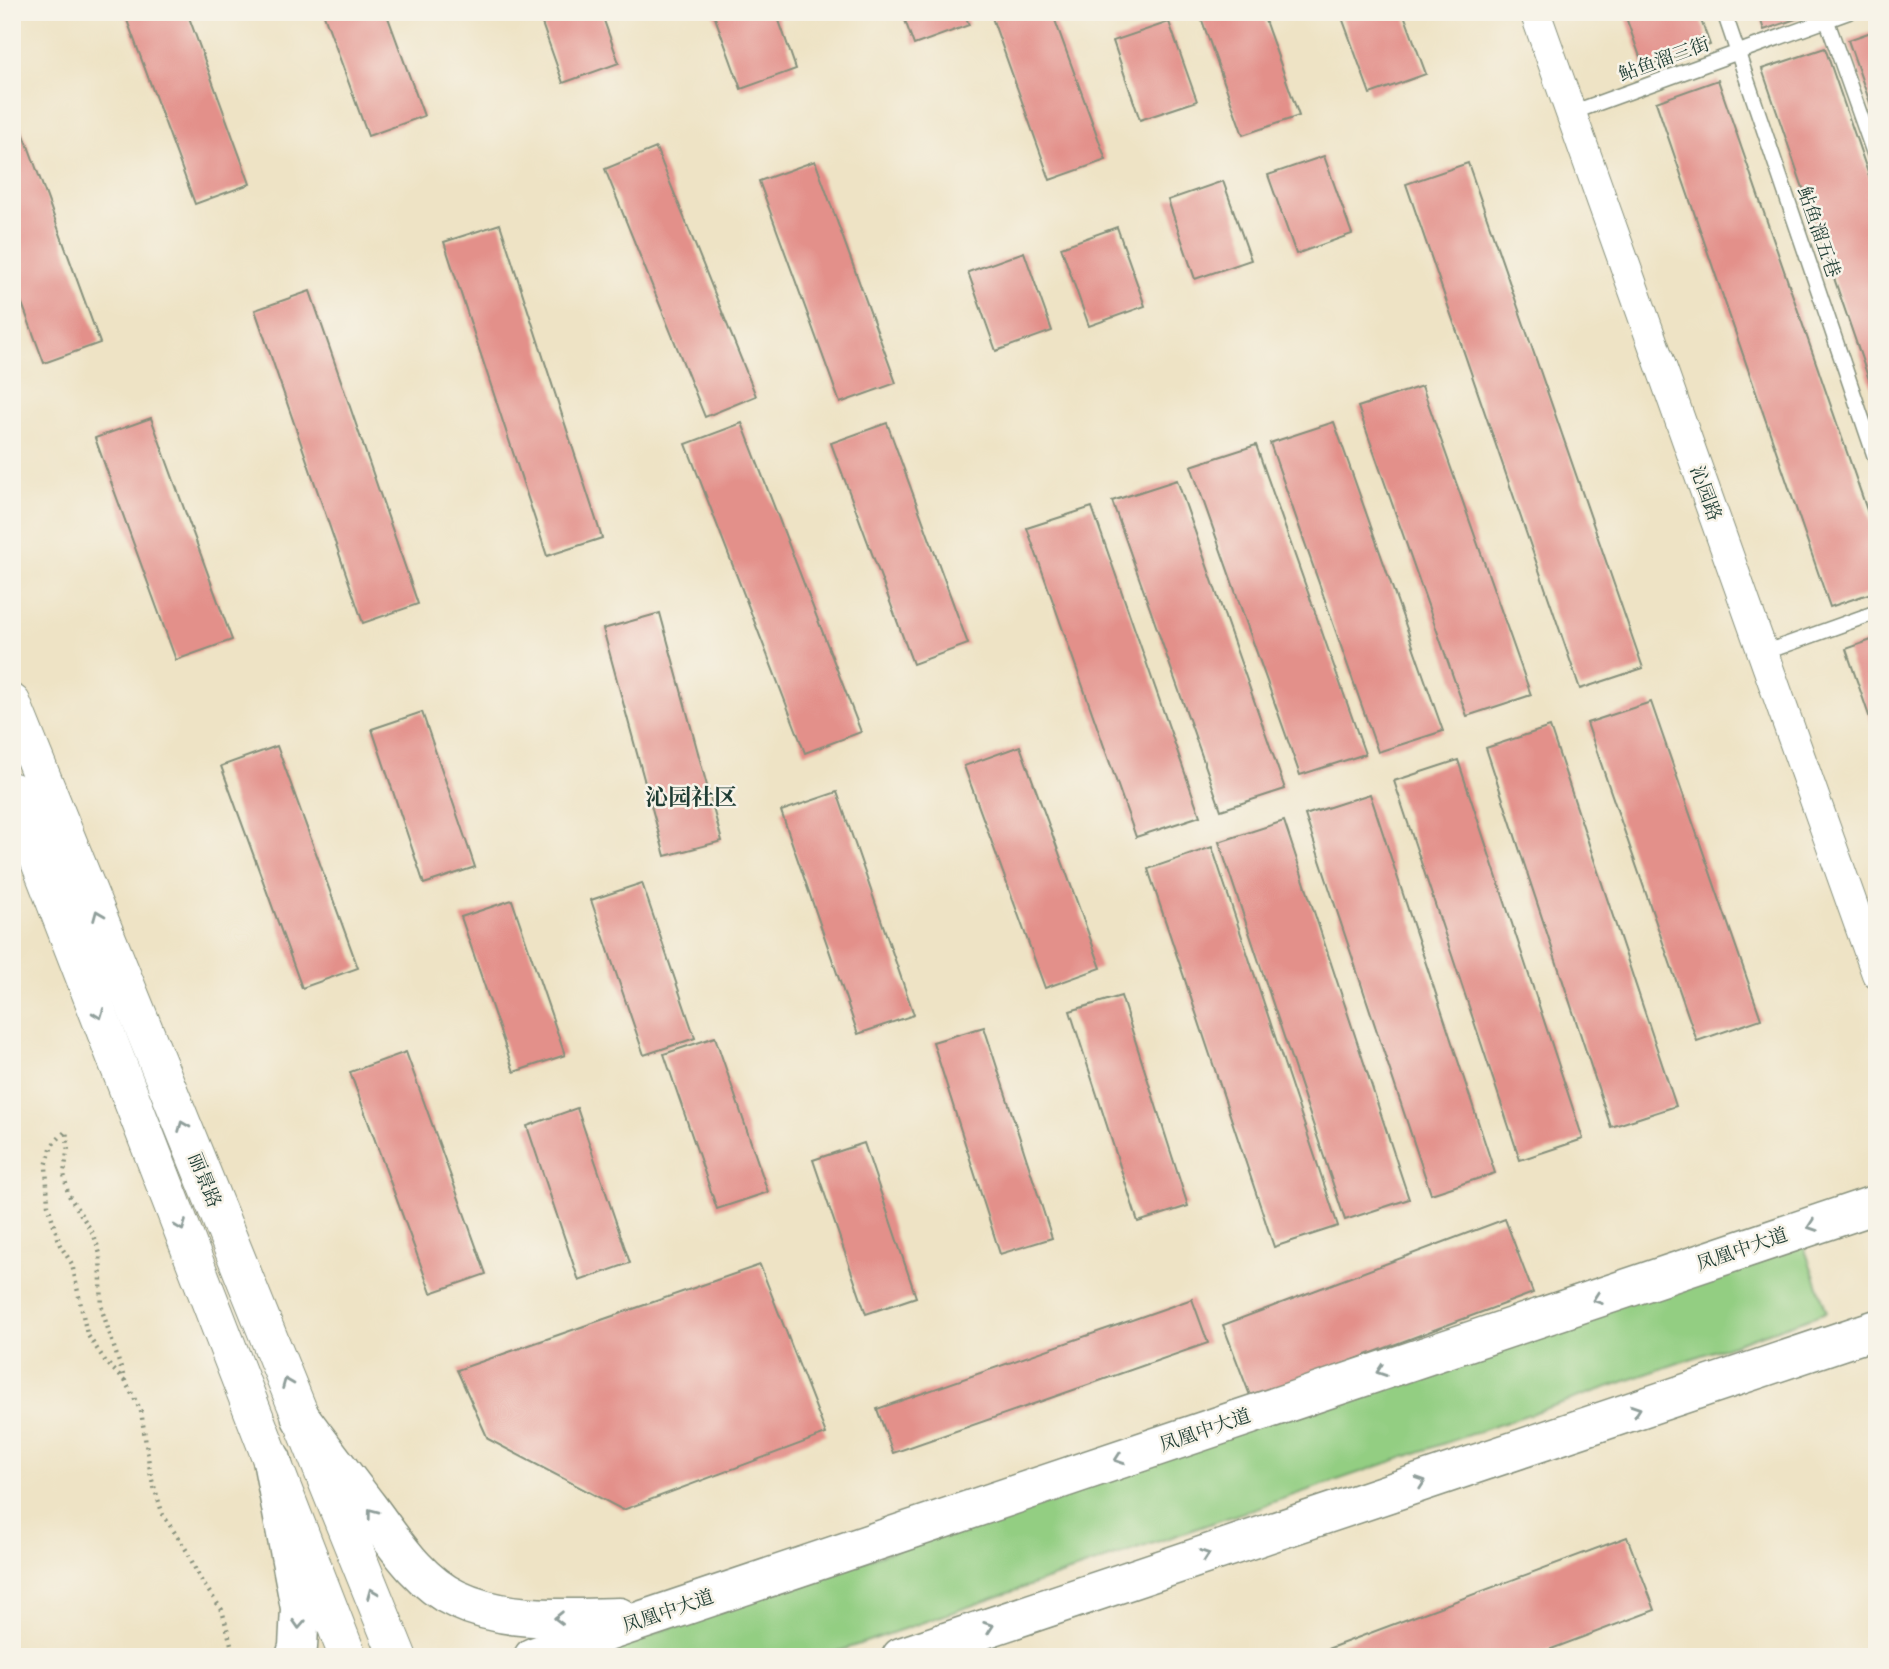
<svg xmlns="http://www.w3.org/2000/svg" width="1889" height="1669" viewBox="0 0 1889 1669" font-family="'Libre Caslon Text','Noto Serif SC',serif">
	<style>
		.green { fill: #93ce82; stroke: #59865b; stroke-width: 2 }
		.building { fill: #e3908a }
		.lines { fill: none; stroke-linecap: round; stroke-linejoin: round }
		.service-casing { stroke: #86907c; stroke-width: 17 }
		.minor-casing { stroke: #86907c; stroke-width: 32 }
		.tertiary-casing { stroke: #86907c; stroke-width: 39 }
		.secondary-casing { stroke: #86907c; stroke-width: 41 }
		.path { stroke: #86907c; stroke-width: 4.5; stroke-dasharray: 2 5; stroke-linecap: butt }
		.service { stroke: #fff; stroke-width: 14 }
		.minor { stroke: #fff; stroke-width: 30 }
		.tertiary { stroke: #fff; stroke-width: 37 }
		.secondary { stroke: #fff; stroke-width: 38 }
		.oneway { stroke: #8f9e9a }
		.labels { text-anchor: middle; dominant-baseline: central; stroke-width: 5; stroke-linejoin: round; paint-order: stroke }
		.street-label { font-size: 19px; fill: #1f3d34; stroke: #f7f3e8 }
		.quarter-label { font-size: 23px; font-weight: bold; fill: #1f3d34; stroke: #f7f3e8 }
	</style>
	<rect width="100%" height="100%" fill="#f7f3e8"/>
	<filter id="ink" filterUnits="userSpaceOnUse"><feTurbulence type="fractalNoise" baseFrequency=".0143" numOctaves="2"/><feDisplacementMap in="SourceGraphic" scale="14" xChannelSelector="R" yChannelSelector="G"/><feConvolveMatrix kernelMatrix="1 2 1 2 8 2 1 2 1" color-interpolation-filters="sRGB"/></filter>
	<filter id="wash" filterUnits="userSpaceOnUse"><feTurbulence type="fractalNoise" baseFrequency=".00686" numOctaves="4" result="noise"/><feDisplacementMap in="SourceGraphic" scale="28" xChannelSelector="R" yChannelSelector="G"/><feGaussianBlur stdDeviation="1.57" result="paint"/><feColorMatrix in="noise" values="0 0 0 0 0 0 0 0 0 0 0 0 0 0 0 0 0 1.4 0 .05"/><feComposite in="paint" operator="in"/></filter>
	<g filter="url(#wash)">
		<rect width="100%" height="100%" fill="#eee3c5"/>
		<path class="green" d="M1801,1238L1827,1312L822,1657H585Z"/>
		<g id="blocks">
			<g class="building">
				<path d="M124,12H187L250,184L195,204Z"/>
				<path d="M323,12H386L424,116L368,136Z"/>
				<path d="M538,12H601L619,63L563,83Z"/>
				<path d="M713,12H776L796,69L741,89Z"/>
				<path d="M902,12H964L969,25L914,45Z"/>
				<path d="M990,12H1052L1106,160L1050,180Z"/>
				<path d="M1199,12H1262L1299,116L1243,135Z"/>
				<path d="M1340,12H1403L1426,74L1370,94Z"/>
				<path d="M1624,12H1698L1710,45L1644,68Z"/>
				<path d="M1758,12H1813V13L1764,30Z"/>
				<path d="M1169,22L1197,101L1140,120L1113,41Z"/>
				<path d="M1877,30V119L1876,120L1848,40Z"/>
				<path d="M1825,48L1877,199L1876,400L1762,69Z"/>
				<path d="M1718,80L1877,539V591L1830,607L1656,102Z"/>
				<path d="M19,121L100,343L44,363L12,276V124Z"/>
				<path d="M656,148L756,396L705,417L605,169Z"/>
				<path d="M1324,156L1352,234L1296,254L1268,175Z"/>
				<path d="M815,161L896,383L840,403L759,181Z"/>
				<path d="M1468,163L1643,668L1580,689L1406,184Z"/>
				<path d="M1223,181L1251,260L1195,279L1168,200Z"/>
				<path d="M500,224L602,538L547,556L444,242Z"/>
				<path d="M1117,227L1145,306L1089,326L1061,247Z"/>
				<path d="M1024,252L1052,331L996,351L968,272Z"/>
				<path d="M310,291L418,604L363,623L255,310Z"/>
				<path d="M1422,386L1531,695L1467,716L1358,407Z"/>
				<path d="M151,418L232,640L176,660L95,438Z"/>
				<path d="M1334,422L1443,731L1378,752L1270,443Z"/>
				<path d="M742,423L861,732L805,753L686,444Z"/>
				<path d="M887,423L968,644L913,664L831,443Z"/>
				<path d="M1256,445L1365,754L1300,775L1191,466Z"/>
				<path d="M1177,480L1285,789L1221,810L1112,501Z"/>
				<path d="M1092,507L1200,816L1136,837L1027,528Z"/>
				<path d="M660,613L722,841L665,856L603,629Z"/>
				<path d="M1877,638V736H1876L1846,649Z"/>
				<path d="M1651,702L1761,1019L1697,1041L1587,723Z"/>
				<path d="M422,712L475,867L424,884L372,729Z"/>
				<path d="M1550,727L1676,1106L1611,1127L1486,748Z"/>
				<path d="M277,746L358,968L302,988L221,766Z"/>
				<path d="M1020,746L1101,968L1045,988L964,766Z"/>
				<path d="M1458,760L1583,1139L1520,1160L1394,781Z"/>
				<path d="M837,792L914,1015L858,1034L781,811Z"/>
				<path d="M1370,794L1495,1173L1431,1194L1305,815Z"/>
				<path d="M1284,821L1409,1199L1345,1220L1219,842Z"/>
				<path d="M1212,847L1338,1226L1274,1247L1148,869Z"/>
				<path d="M642,883L695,1038L644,1055L591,900Z"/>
				<path d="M512,900L565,1055L514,1072L461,917Z"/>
				<path d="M1121,996L1188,1206L1138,1222L1070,1011Z"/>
				<path d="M984,1027L1052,1238L1000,1254L933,1042Z"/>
				<path d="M715,1037L768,1192L717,1209L664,1054Z"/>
				<path d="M406,1052L486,1274L431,1293L350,1072Z"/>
				<path d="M577,1108L630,1263L579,1281L527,1126Z"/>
				<path d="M864,1143L916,1297L866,1314L813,1160Z"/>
				<path d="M1505,1219L1533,1293L1251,1398L1223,1325Z"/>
				<path d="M760,1265L826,1434L623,1510L488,1439L457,1370Z"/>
				<path d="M1192,1299L1208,1343L893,1453L877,1409Z"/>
				<path d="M1627,1537L1655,1610L1530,1657H1306Z"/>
			</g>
		</g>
	</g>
	<g filter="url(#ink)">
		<use href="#blocks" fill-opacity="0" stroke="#86907c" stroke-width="2"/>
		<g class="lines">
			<defs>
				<g id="service">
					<path d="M1724,12L1877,463"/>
					<path d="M1827,21L1877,162"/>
					<path d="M1571,113L1849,12"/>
					<path d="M1763,653L1877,612"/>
				</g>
				<path id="minor" d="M1535,12L1877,974"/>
				<g id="tertiary">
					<path d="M12,703L398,1657"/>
					<path d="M12,791L348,1657"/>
				</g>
				<g id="secondary">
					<path d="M301,1418C323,1448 346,1478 368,1507C393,1540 417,1581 456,1599C506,1623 565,1618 619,1617"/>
					<path d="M272,1460L300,1608L298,1647L295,1657"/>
					<path d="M533,1657L1877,1204"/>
					<path d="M901,1657L1877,1329"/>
				</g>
			</defs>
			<use href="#service" class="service-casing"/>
			<use href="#minor" class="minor-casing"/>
			<use href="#tertiary" class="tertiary-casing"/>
			<use href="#secondary" class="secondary-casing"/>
			<path class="path" d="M125,1381L106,1362L87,1334L72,1264L60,1245L48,1205L46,1166L52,1145L66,1131L68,1146L64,1174L68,1194L94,1235L100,1254L102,1310L125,1381L141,1411L151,1477L163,1515L187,1551L200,1579L222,1610L232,1648L230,1657"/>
			<use href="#service" class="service"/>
			<use href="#minor" class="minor"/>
			<use href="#tertiary" class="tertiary"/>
			<use href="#secondary" class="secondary"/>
		</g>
		<defs><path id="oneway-chevron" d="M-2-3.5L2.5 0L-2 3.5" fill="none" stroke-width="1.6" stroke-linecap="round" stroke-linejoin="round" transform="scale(1.75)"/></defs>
		<g class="oneway">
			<use href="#oneway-chevron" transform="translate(98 915) rotate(-112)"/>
			<use href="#oneway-chevron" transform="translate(99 1014) rotate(69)"/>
			<use href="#oneway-chevron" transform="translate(183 1126) rotate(-112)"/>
			<use href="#oneway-chevron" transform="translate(181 1226) rotate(69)"/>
			<use href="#oneway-chevron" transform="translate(1812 1226) rotate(161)"/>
			<use href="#oneway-chevron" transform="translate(1597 1299) rotate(161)"/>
			<use href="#oneway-chevron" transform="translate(1381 1371) rotate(161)"/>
			<use href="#oneway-chevron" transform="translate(287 1383) rotate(-112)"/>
			<use href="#oneway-chevron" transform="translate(1636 1410) rotate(-19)"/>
			<use href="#oneway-chevron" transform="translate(1119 1459) rotate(161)"/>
			<use href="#oneway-chevron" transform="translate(1421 1482) rotate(-19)"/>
			<use href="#oneway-chevron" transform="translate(372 1513) rotate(-127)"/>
			<use href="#oneway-chevron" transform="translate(1205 1555) rotate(-19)"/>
			<use href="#oneway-chevron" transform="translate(372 1593) rotate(-112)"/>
			<use href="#oneway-chevron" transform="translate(559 1618) rotate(179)"/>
			<use href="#oneway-chevron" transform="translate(299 1624) rotate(93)"/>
			<use href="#oneway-chevron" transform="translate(989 1627) rotate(-19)"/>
		</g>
	</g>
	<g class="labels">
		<g class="street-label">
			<text transform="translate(1664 59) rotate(-20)">鲇鱼溜三街</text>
			<text transform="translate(1819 232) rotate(71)">鲇鱼溜五巷</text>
			<text transform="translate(1706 493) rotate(70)">沁园路</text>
			<text transform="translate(205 1180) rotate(68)">丽景路</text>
			<text transform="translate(1742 1249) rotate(-19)">凤凰中大道</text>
			<text transform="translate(1205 1430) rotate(-19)">凤凰中大道</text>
			<text transform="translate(668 1611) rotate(-19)">凤凰中大道</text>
		</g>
		<g class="quarter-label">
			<text x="691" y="797">沁园社区</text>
		</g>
	</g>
	<rect width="1889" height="1669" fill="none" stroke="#f7f3e8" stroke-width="42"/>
</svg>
